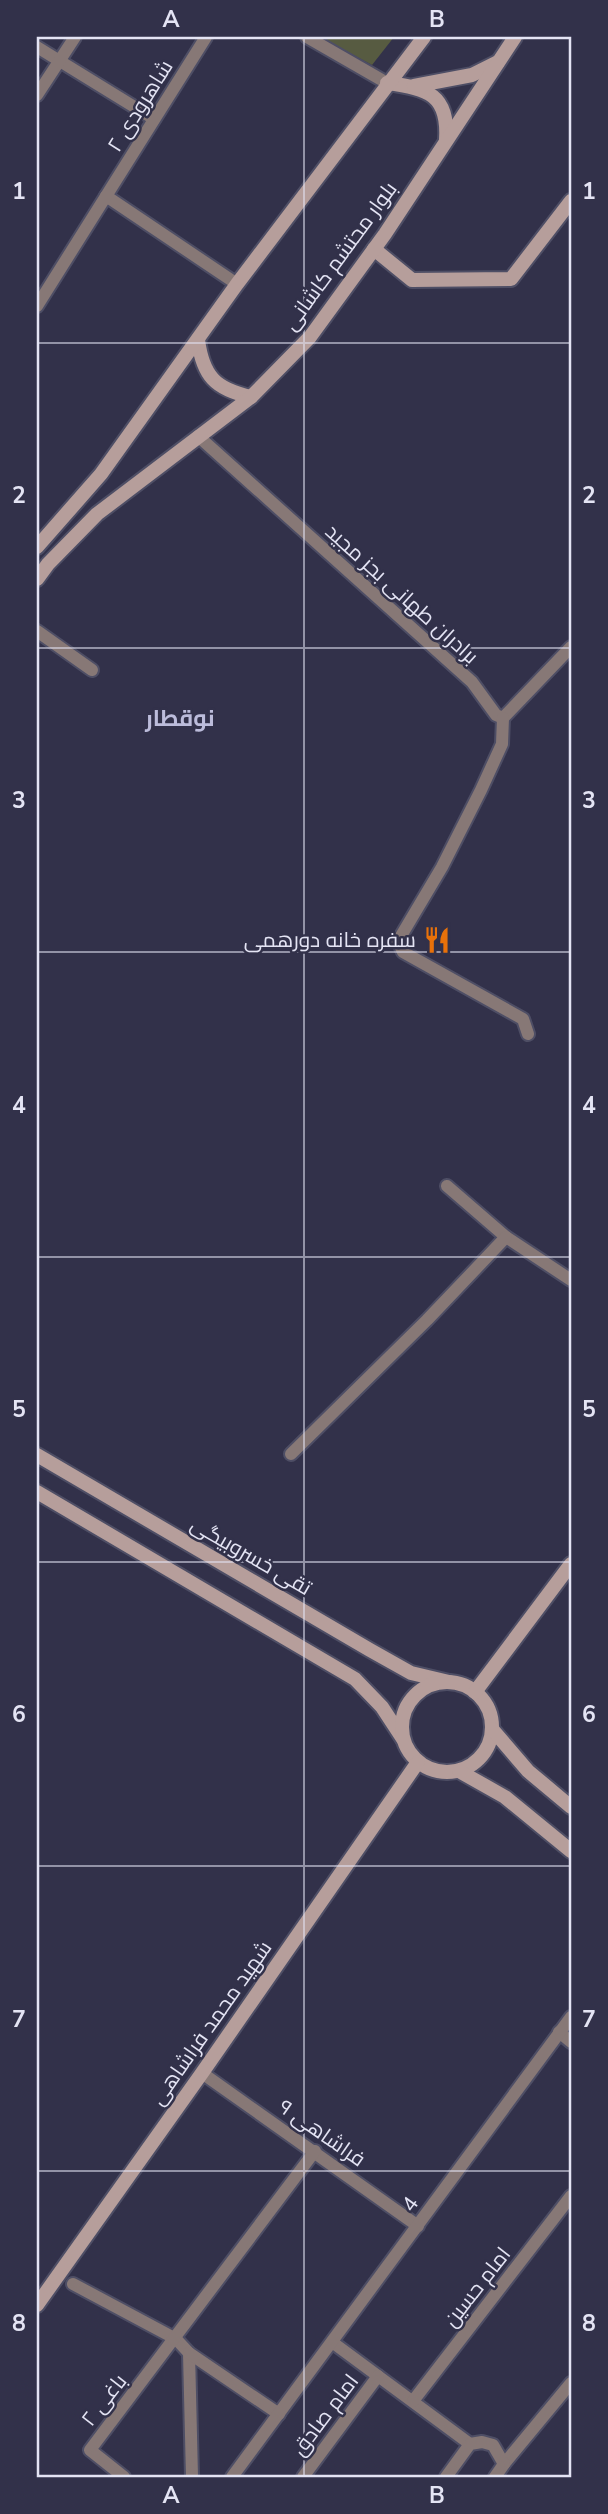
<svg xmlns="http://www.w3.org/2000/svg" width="608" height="2514" viewBox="0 0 608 2514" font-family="'Nunito Sans',Cairo,sans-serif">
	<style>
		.green { fill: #575b41 }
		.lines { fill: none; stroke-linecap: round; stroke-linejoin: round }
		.minor-casing { stroke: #4e4e65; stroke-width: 16 }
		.secondary-casing { stroke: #4e4e65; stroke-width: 18 }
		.minor { stroke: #877876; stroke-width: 12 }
		.secondary { stroke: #b69e9b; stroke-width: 14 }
		.grid { fill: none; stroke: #e4e4f4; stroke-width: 2; stroke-opacity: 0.55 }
		.labels { text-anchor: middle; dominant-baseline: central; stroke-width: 5; stroke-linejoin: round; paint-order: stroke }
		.street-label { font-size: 21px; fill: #e4e4f4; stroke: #32314a }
		.poi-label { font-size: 21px; fill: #e4e4f4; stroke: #32314a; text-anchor: end }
		.neighbourhood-label { font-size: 23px; font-weight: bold; fill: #bcbcdb; stroke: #32314a }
		.neatline { fill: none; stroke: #e4e4f4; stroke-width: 2.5 }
		.grid-label { font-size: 23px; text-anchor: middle; font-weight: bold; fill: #e4e4f4 }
	</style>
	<rect width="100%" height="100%" fill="#32314a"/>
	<path class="green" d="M320,37H394L372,65Z"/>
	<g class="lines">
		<defs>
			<g id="minor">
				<path d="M307,37L387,83"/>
				<path d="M37,47L154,119"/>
				<path d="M37,95L75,37"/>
				<path d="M106,196L237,284"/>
				<path d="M37,306L206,37"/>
				<path d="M198,436L472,682L496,715L503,718L571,647"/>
				<path d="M37,631L92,670"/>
				<path d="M503,718L502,744L481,790L442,867L398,941L403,952L523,1019L528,1034"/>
				<path d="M447,1186L506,1237L571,1280"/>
				<path d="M291,1454L427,1320L506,1237"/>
				<path d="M559,2032L571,2042"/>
				<path d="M202,2073L418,2226"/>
				<path d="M73,2284L176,2339L189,2353L192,2477"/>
				<path d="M332,2342L470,2444"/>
				<path d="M189,2353L279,2414"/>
				<path d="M413,2401L571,2196"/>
				<path d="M504,2464L571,2383"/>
				<path d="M124,2477L90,2450L315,2151"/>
				<path d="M232,2477L571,2017"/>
				<path d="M303,2477L378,2376"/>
				<path d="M446,2477L470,2444L482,2442L493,2445L504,2464L495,2477"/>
			</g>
			<g id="secondary">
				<path d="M387,83C428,88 449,95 446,140"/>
				<path d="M414,86L472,75L498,62"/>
				<path d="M374,249L412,280L511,279L571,201"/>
				<path d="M198,340C203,376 215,389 251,397"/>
				<path d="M37,547L101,474L237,284L424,37"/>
				<path d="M37,579L48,564L97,514L251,397L310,337L385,234L515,37"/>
				<path d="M37,1455L370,1650L411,1673L449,1682"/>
				<path d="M37,1492L355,1679L382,1707L403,1739"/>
				<circle cx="447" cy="1727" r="45"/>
				<path d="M475,1692L571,1564"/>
				<path d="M492,1729L528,1771L571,1807"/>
				<path d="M459,1771L505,1797L571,1851"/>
				<path d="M37,2305L202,2073L418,1762"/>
			</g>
		</defs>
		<use href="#minor" class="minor-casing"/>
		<use href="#secondary" class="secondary-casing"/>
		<use href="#minor" class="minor"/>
		<use href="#secondary" class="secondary"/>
	</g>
	<path class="grid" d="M304,37V2477M37,343H571M37,648H571M37,952H571M37,1257H571M37,1562H571M37,1866H571M37,2171H571"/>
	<defs>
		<symbol id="restaurant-bare" viewBox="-9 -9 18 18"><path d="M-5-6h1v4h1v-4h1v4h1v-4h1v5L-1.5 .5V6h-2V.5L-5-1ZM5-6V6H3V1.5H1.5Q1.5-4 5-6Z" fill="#e8710a" stroke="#32314a" stroke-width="2.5" paint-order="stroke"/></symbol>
	</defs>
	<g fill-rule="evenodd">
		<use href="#restaurant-bare" x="418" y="921" width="38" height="38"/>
	</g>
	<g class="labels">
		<g class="street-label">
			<text transform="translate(140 106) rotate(-58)">شاهرودی ۲</text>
			<text transform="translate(340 256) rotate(-54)">بلوار محتشم کاشانی</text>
			<text transform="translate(402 594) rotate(42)">برادران طهانی بجز مجید</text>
			<text transform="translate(251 1556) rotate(30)">تقی خسروبیگی</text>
			<text transform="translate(211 2023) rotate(-55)">شهید محمد فراشاهی</text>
			<text transform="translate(322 2133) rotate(35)">فراشاهی ۹</text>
			<text transform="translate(410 2204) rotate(-54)">4</text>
			<text transform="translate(477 2287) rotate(-52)">امام حسین</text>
			<text transform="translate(104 2400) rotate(-52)">باغی ۲</text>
			<text transform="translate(325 2415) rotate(-53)">امام صادق</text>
		</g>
		<g class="poi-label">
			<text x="416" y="940">سفره خانه دورهمی</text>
		</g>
		<g class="neighbourhood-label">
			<text x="180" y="718">نوقطار</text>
		</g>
	</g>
	<rect width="608" height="2514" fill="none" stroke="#32314a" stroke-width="77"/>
	<rect x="38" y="38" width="532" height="2438" class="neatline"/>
	<g class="grid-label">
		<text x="171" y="27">A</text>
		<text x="437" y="27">B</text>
		<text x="19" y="199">1</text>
		<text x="589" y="199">1</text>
		<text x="19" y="503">2</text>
		<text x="589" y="503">2</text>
		<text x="19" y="808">3</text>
		<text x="589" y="808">3</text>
		<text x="19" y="1113">4</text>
		<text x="589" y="1113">4</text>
		<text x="19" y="1417">5</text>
		<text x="589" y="1417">5</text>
		<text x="19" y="1722">6</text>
		<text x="589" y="1722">6</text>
		<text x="19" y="2027">7</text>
		<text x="589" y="2027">7</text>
		<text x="19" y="2331">8</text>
		<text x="589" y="2331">8</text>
		<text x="171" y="2503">A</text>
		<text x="437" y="2503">B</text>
	</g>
</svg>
